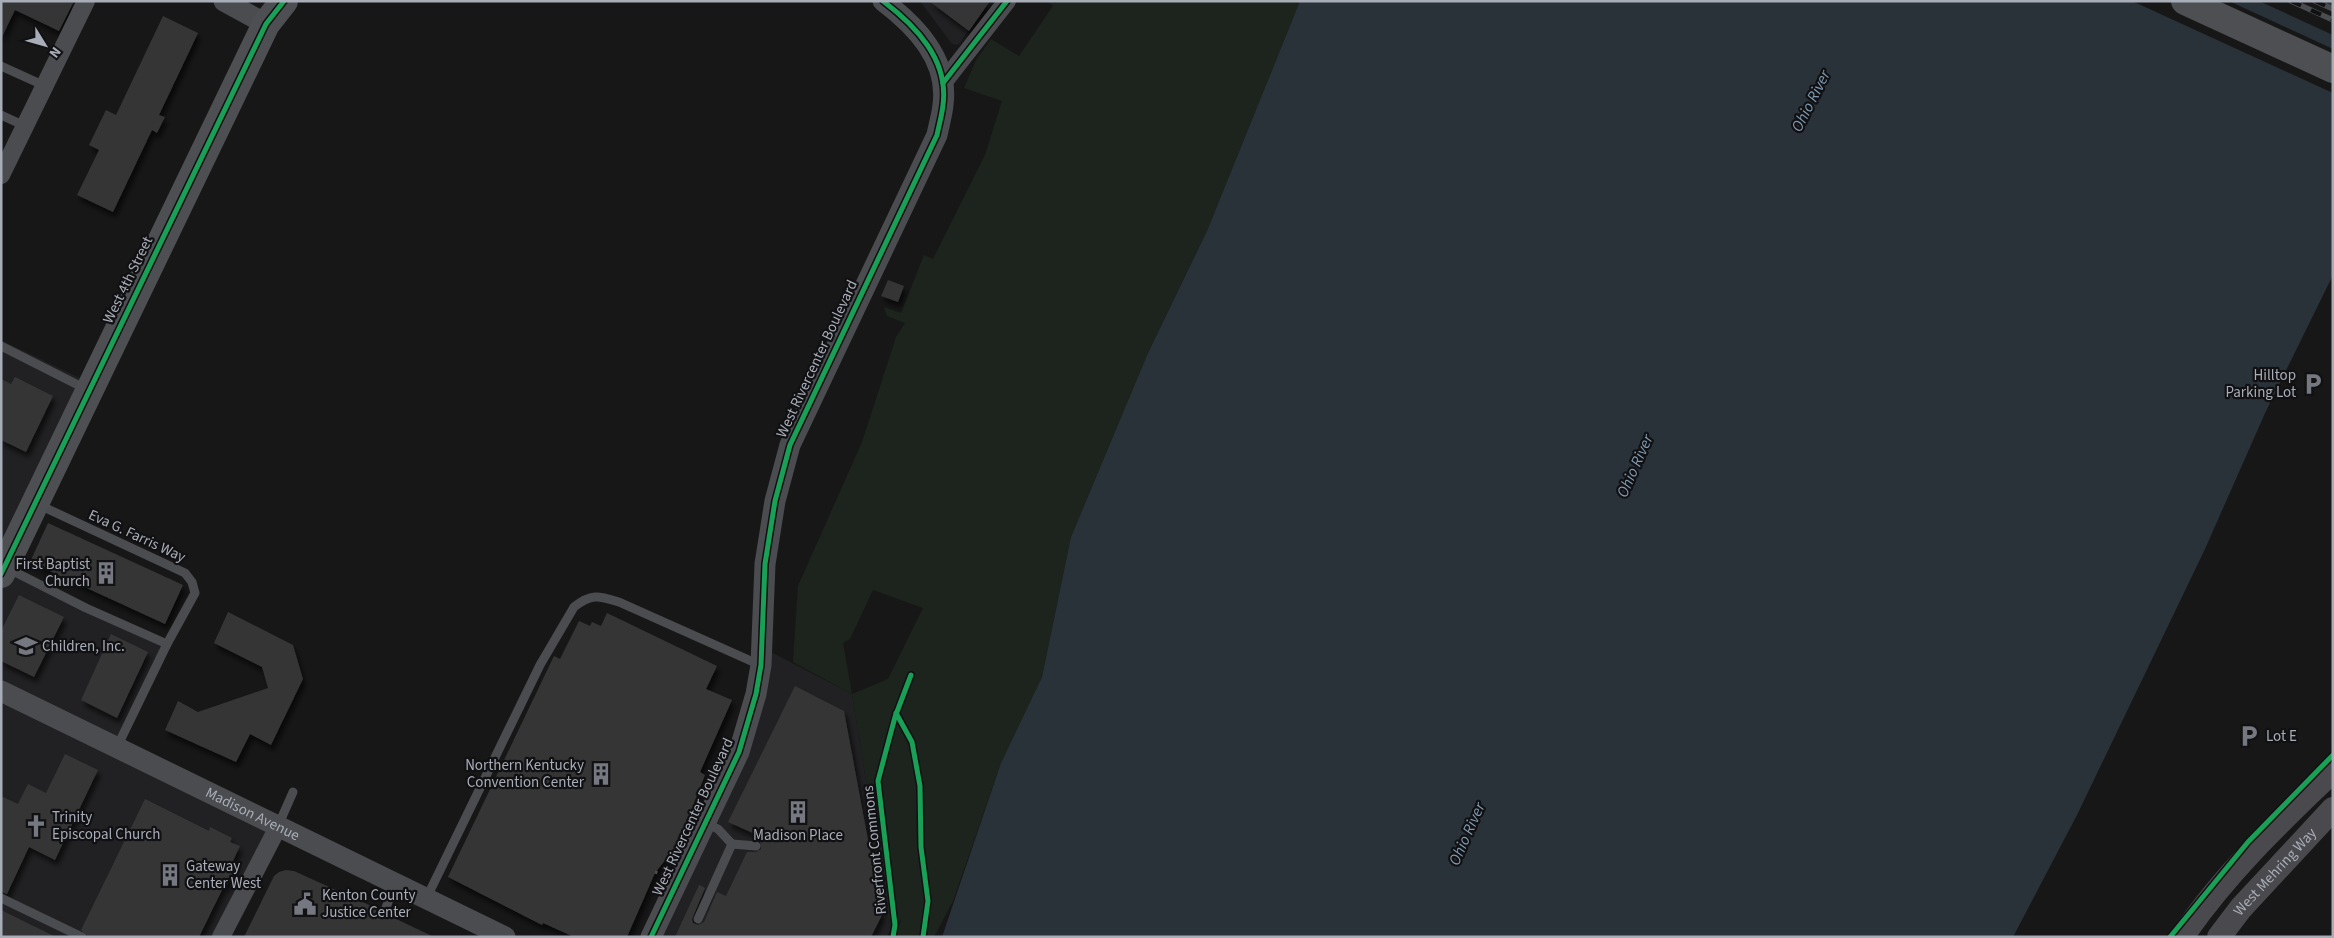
<svg xmlns="http://www.w3.org/2000/svg" width="2334" height="938" viewBox="0 0 2334 938" font-family="'Source Sans 3',sans-serif">
	<style>
		.built { fill: #212123 }
		.green { fill: #1d241e; fill-rule: evenodd }
		.water { fill: #2a3239 }
		.pier { fill: #171717 }
		.building { fill: #353536; filter: url(#shadow) }
		.lines { fill: none; stroke-linecap: round; stroke-linejoin: round }
		.path { stroke: #4d4e52; stroke-width: 3; stroke-dasharray: 2.5 4; stroke-linecap: butt }
		.service { stroke: #4b4c50; stroke-width: 9 }
		.minor { stroke: #4b4c50; stroke-width: 18 }
		.tertiary { stroke: #4b4c50; stroke-width: 21 }
		.secondary { stroke: #4a4a4e; stroke-width: 24 }
		.primary { stroke: #4d4f52; stroke-width: 28 }
		.rail-casing { stroke: #4b4c4f; stroke-width: 5.5 }
		.rail { stroke: #111113; stroke-width: 4; stroke-dasharray: 11; stroke-linecap: butt }
		.cycleway-casing { stroke: #111113; stroke-width: 8 }
		.cycleway { stroke: #1a9f57; stroke-width: 5 }
		.labels { text-anchor: middle; dominant-baseline: central; stroke-width: 4.5; stroke-linejoin: round; paint-order: stroke }
		.street-label { font-size: 15px; fill: #a8adb8; stroke: #111113 }
		.poi-label { font-size: 15px; fill: #a8adb8; stroke: #111113; text-anchor: start }
		.water-label { font-size: 16px; font-style: italic; fill: #7f9bb3; stroke: #111113 }
	</style>
	<defs>
		<filter id="shadow"><feDropShadow dx="3" dy="5.5" stdDeviation="2.5" flood-color="#0009"/></filter>
	</defs>
	<rect width="100%" height="100%" fill="#171717"/>
	<g class="built">
		<path d="M920,1H990L958,45L952,44Z"/>
		<path d="M1,340L92,384L5,567L167,644L117,748L278,827L221,937H1Z"/>
		<path d="M761,647L852,694L890,930L887,937H651L739,752Z"/>
	</g>
	<path class="green" d="M1047,1H1300L1207,231L1148,353L1071,537L1042,677L1001,763L953,901L934,937H894L902,919L890,930L852,694L793,662L798,586L862,442L896,337L905,323L887,316L884,307L901,313L924,255L933,259L985,155L1002,101L964,88L976,60L991,39L1019,56L1053,6ZM873,590L923,608L888,679L852,694L843,643L850,639Z"/>
	<path class="water" d="M1300,1H2333V275L2266,411L2205,549L2077,815L2013,937H942L1001,763L1042,677L1071,537L1148,353L1207,231Z"/>
	<g class="pier">
		<path d="M2132,1H2229L2333,49V93Z"/>
		<path d="M2259,1H2318L2333,8V35Z"/>
	</g>
	<g class="building">
		<path d="M1,1H74L59,31L15,10L1,39Z"/>
		<path d="M929,1H990L969,31Z"/>
		<path d="M163,16L198,33L159,115L165,117L157,133L152,130L113,212L77,195L99,150L89,145L106,110L116,115Z"/>
		<path d="M888,280L904,286L898,302L881,296Z"/>
		<path d="M15,377L53,396L26,452L1,440V379L11,384Z"/>
		<path d="M48,523L183,585L165,624L30,562Z"/>
		<path d="M19,595L64,617L34,677L1,661V631Z"/>
		<path d="M228,612L293,645L303,679L271,745L250,734L236,762L165,730L178,701L198,712L268,688L262,667L214,643Z"/>
		<path d="M607,613L717,666L706,689L732,700L700,772L705,775L684,829L674,849L655,873L627,937H574L543,923L542,925L448,877L554,656L560,659L579,621L590,626L592,622L601,626Z"/>
		<path d="M111,634L148,652L117,718L81,700Z"/>
		<path d="M795,686L844,711L882,915L871,937H675L699,885L705,888L692,919L693,923L698,925L704,922L717,892L726,896L747,852H756L761,849L760,841L752,839L755,834L728,822Z"/>
		<path d="M65,754L98,770L55,860L29,847L7,894L1,892V796L18,804L28,784L46,793Z"/>
		<path d="M145,799L209,831L210,827L232,838L230,842L240,846L232,863L237,865L226,887L224,886L199,937H88L81,930Z"/>
		<path d="M286,870L294,871L367,904L378,910V915L381,919H386L390,916L434,937H244L274,876L279,872Z"/>
		<path d="M1,910L56,937H1Z"/>
	</g>
	<g class="lines">
		<path class="path" d="M655,872L662,874"/>
		<g class="service">
			<path d="M1,66L45,86"/>
			<path d="M1,115L25,126"/>
			<path d="M1,346L86,389"/>
			<path d="M37,504L185,573L192,582L195,593L167,644L117,747"/>
			<path d="M7,568L86,608L167,644"/>
			<path d="M278,826L293,792"/>
			<path d="M732,844L756,846"/>
			<path d="M427,897L540,665L574,607C592,593 599,596 619,602L760,665"/>
			<path d="M1,898L82,937"/>
			<path d="M384,913L395,883"/>
			<path d="M698,919L732,844L718,829L705,823"/>
		</g>
		<g class="minor">
			<path d="M943,83L1007,1"/>
			<path d="M1,175L86,1"/>
			<path d="M221,937L278,827"/>
		</g>
		<g class="tertiary">
			<path d="M224,1L266,24"/>
			<path id="s1" d="M1,691L505,937"/>
			<path d="M651,937L739,752L756,694L761,665L765,564L775,501L790,445L937,135C939,125 942,115 943,105C949,60 916,26 883,1"/>
		</g>
		<g class="secondary">
			<path d="M2182,937C2224,875 2278,823 2333,771"/>
			<path id="s2" d="M2219,937L2241,908L2333,809"/>
		</g>
		<g class="primary">
			<path d="M2185,1L2333,69"/>
			<path d="M1,574L266,24L284,1"/>
		</g>
		<defs>
			<g id="rail">
				<path d="M2291,1L2333,20"/>
				<path d="M2315,1L2333,9"/>
			</g>
		</defs>
		<use href="#rail" class="rail-casing"/>
		<use href="#rail" class="rail"/>
		<defs>
			<g id="cycleway">
				<path d="M943,83L1007,1"/>
				<path d="M1,574L266,24L284,1"/>
				<path d="M896,713L912,742L920,786L921,847L928,901L923,937"/>
				<path d="M651,937L739,752L756,694L761,665L765,564L775,501L790,445L937,135C939,125 942,115 943,105C949,60 916,26 883,1"/>
				<path d="M893,937L895,925L878,781L895,717L911,675"/>
				<path d="M2170,937L2248,842L2333,755"/>
			</g>
		</defs>
		<use href="#cycleway" class="cycleway-casing"/>
		<use href="#cycleway" class="cycleway"/>
	</g>
	<defs>
		<symbol id="parking-bare" viewBox="-9 -9 18 18"><path d="M-3.5-5.5H1a3.5 3.5 0 0 1 0 7H-1V5.5H-3.5ZM-1-3.4V-.6H.8a1.4 1.4 0 0 0 0-2.8Z" fill="#757880" stroke="#111113" stroke-width="2.5" paint-order="stroke"/></symbol>
		<symbol id="building-bare" viewBox="-9 -9 18 18"><path d="M-4-6H4V6H1V3H-1V6H-4ZM-2.5-4.3h1.7v1.8h-1.7ZM.8-4.3h1.7v1.8H.8ZM-2.5-1h1.7V.8h-1.7ZM.8-1h1.7V.8H.8Z" fill="#757880" stroke="#111113" stroke-width="2.5" paint-order="stroke"/></symbol>
		<symbol id="school-bare" viewBox="-9 -9 18 18"><path d="M0-5L7-2L0 1L-7-2ZM-4 1L0 2.5L4 1V4Q0 6-4 4Z" fill="#757880" stroke="#111113" stroke-width="2.5" paint-order="stroke"/></symbol>
		<symbol id="church-bare" viewBox="-9 -9 18 18"><path d="M-1.2-6h2.4v3.5h3.3v2.4h-3.3V6h-2.4V-.1h-3.3v-2.4h3.3Z" fill="#757880" stroke="#111113" stroke-width="2.5" paint-order="stroke"/></symbol>
		<symbol id="civic-bare" viewBox="-9 -9 18 18"><path d="M-.6-6.5H3V-4.5H.6V-3L4-1V1h2V6H-6V1h2V-1L-.6-3ZM-1.2 2.5V6h2.4V2.5Z" fill="#757880" stroke="#111113" stroke-width="2.5" paint-order="stroke"/></symbol>
	</defs>
	<g fill-rule="evenodd">
		<use href="#parking-bare" x="2297" y="368" width="32" height="32"/>
		<use href="#building-bare" x="90" y="557" width="32" height="32"/>
		<use href="#school-bare" x="10" y="630" width="32" height="32"/>
		<use href="#parking-bare" x="2233" y="720" width="32" height="32"/>
		<use href="#building-bare" x="585" y="758" width="32" height="32"/>
		<use href="#building-bare" x="782" y="796" width="32" height="32"/>
		<use href="#church-bare" x="20" y="810" width="32" height="32"/>
		<use href="#building-bare" x="154" y="859" width="32" height="32"/>
		<use href="#civic-bare" x="289" y="888" width="32" height="32"/>
	</g>
	<g class="labels">
		<g class="street-label">
			<text transform="translate(128 280) rotate(-64)">West 4th Street</text>
			<text transform="translate(817 359) rotate(-65)">West Rivercenter Boulevard</text>
			<text transform="translate(137 536) rotate(25)">Eva G. Farris Way</text>
			<text stroke="none"><textPath href="#s1" startOffset="280">Madison Avenue</textPath></text>
			<text transform="translate(693 817) rotate(-65)">West Rivercenter Boulevard</text>
			<text transform="translate(875 850) rotate(-96)">Riverfront Commons</text>
			<text stroke="none"><textPath href="#s2" startOffset="86">West Mehring Way</textPath></text>
		</g>
		<g class="poi-label">
			<text x="2296" y="375" text-anchor="end">Hilltop<tspan x="2296" dy="17">Parking Lot</tspan></text>
			<text x="90" y="564" text-anchor="end">First Baptist<tspan x="90" dy="17">Church</tspan></text>
			<text x="42" y="646">Children, Inc.</text>
			<text x="2266" y="736">Lot E</text>
			<text x="584" y="765" text-anchor="end">Northern Kentucky<tspan x="584" dy="17">Convention Center</tspan></text>
			<text x="52" y="817">Trinity<tspan x="52" dy="17">Episcopal Church</tspan></text>
			<text x="798" y="835" text-anchor="middle">Madison Place</text>
			<text x="186" y="866">Gateway<tspan x="186" dy="17">Center West</tspan></text>
			<text x="322" y="895">Kenton County<tspan x="322" dy="17">Justice Center</tspan></text>
		</g>
		<g class="water-label">
			<text transform="translate(1811 101) rotate(-63)">Ohio River</text>
			<text transform="translate(1635 466) rotate(-66)">Ohio River</text>
			<text transform="translate(1467 834) rotate(-66)">Ohio River</text>
		</g>
	</g>
	<rect width="2334" height="938" fill="none" stroke="#a8adb8" stroke-width="5"/>
	<g transform="translate(45 45) rotate(127)" stroke="#111113" stroke-width="4" paint-order="stroke">
	<path d="M0-4L9 19L0 12L-9 19Z" fill="#a8adb8"/>
	<text y="-8" font-size="14" font-weight="bold" text-anchor="middle" fill="#a8adb8">N</text>
	</g>
</svg>
